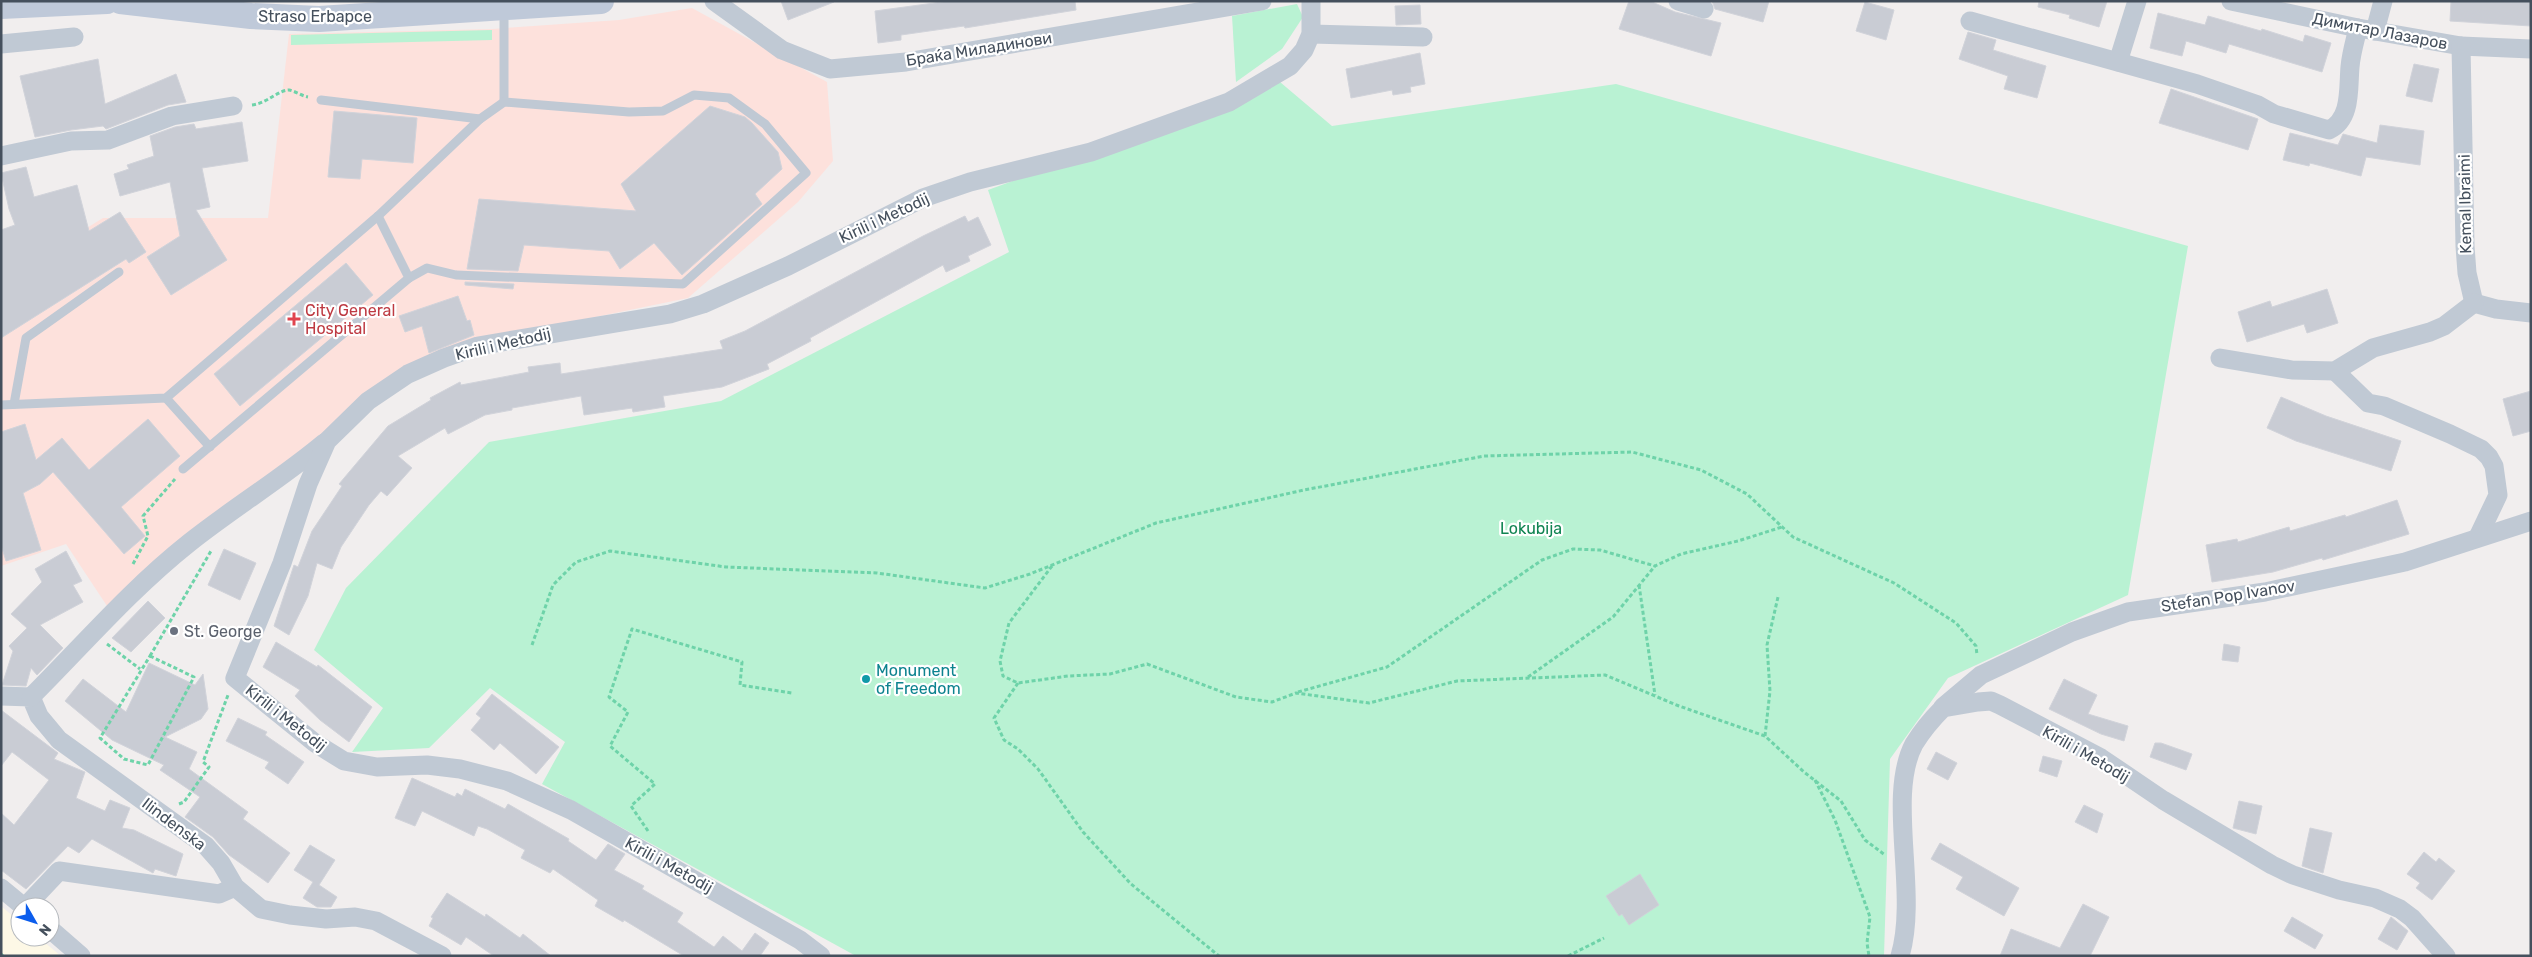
<svg xmlns="http://www.w3.org/2000/svg" width="2532" height="957" viewBox="0 0 2532 957" font-family="Rubik,sans-serif">
	<style>
		.commercial { fill: #fdf8e6 }
		.medical { fill: #fde1dc }
		.green { fill: #b9f2d3 }
		.building { fill: #c9ccd4; stroke: #d1d3da }
		.lines { fill: none; stroke-linecap: round; stroke-linejoin: round }
		.path { stroke: #6ed3a9; stroke-width: 3; stroke-dasharray: 4 2.5; stroke-linecap: butt }
		.lane { stroke: #c0c9d4; stroke-width: 9 }
		.street { stroke: #c0c9d4; stroke-width: 19 }
		.secondary { stroke: #bfc9d9; stroke-width: 26 }
		.health-dot { fill: #e0444e; stroke: #fff; stroke-width: 2 }
		.worship-dot { fill: #6b7280; stroke: #fff; stroke-width: 2 }
		.culture-dot { fill: #0f9aa8; stroke: #fff; stroke-width: 2 }
		.labels { text-anchor: middle; dominant-baseline: central; stroke-width: 4.5; stroke-linejoin: round; paint-order: stroke }
		.street-label { font-size: 16px; fill: #45505d; stroke: #fff }
		.health-label { font-size: 16px; fill: #be3a42; stroke: #fff; text-anchor: start }
		.park-label { font-size: 16px; fill: #108452; stroke: #fff }
		.worship-label { font-size: 16px; fill: #5b616d; stroke: #fff; text-anchor: start }
		.culture-label { font-size: 16px; fill: #0d838f; stroke: #fff; text-anchor: start }
	</style>
	<rect width="100%" height="100%" fill="#f1eeee"/>
	<path class="commercial" d="M1,906L20,922V937H38L61,956H1Z"/>
	<path class="medical" d="M692,8L827,82L833,161L798,202L688,298L484,340L405,370L107,606L66,544L1,566V281L103,218H268L289,34L492,29L619,20Z"/>
	<g class="green">
		<path d="M1297,4L1303,17L1282,49L1236,82L1232,16Z"/>
		<path d="M492,30V40L291,45V35Z"/>
		<path d="M1280,82L1332,126L1616,84L2188,246L2128,595L1948,678L1890,759L1884,956H856L542,784L565,742L490,688L429,748L352,752L383,708L314,650L346,588L489,442L721,401L1009,252L988,190Z"/>
	</g>
	<g class="building">
		<path d="M781,1H834V2L788,20Z"/>
		<path d="M949,1H1075L1076,10L965,28L964,26L901,35V40L878,43L875,11Z"/>
		<path d="M1629,1H1650L1675,12L1721,23L1711,56L1619,29Z"/>
		<path d="M1712,1H1769L1763,22L1715,9Z"/>
		<path d="M2039,1H2107L2099,27L2069,18L2070,15L2038,7Z"/>
		<path d="M2451,1H2531V26L2450,21Z"/>
		<path d="M1865,2L1894,10L1886,40L1856,31Z"/>
		<path d="M1420,5L1421,24L1396,25L1395,6Z"/>
		<path d="M2158,13L2205,25L2208,16L2261,31L2262,29L2303,42L2305,35L2331,43L2322,72L2229,44L2226,53L2186,41L2182,56L2150,48Z"/>
		<path d="M1968,32L1996,40L1993,50L2046,66L2037,98L2004,89L2008,76L1959,59Z"/>
		<path d="M1420,53L1425,84L1410,87L1411,92L1393,95L1392,90L1351,98L1346,69Z"/>
		<path d="M98,59L105,104L176,74L186,102L168,105L106,129L103,126L71,130L35,137L20,76Z"/>
		<path d="M2414,64L2439,69L2432,102L2406,96Z"/>
		<path d="M2171,89L2258,119L2248,150L2159,123Z"/>
		<path d="M710,106L745,117L752,123L778,152L782,169L755,194L762,204L682,275L654,243L620,269L609,251L524,245L518,271L467,269L479,199L636,211L621,184Z"/>
		<path d="M334,111L417,118L413,163L362,159L360,179L328,177Z"/>
		<path d="M242,122L248,161L202,168L210,207L196,210L227,260L171,295L147,257L180,236L170,182L120,196L114,174L129,169L127,165L154,156L150,136L175,127L194,124L196,129Z"/>
		<path d="M2380,125L2424,131L2420,165L2366,157L2361,176L2310,163L2309,166L2283,160L2290,133L2338,145L2343,134L2377,143Z"/>
		<path d="M26,167L34,197L77,185L89,231L120,212L146,252L129,263L126,259L1,338V230L15,225L9,209L1,173Z"/>
		<path d="M965,216L968,222L978,217L991,245L968,256L970,261L946,272L943,265L810,338L811,341L767,364L769,369L722,387L663,396L665,407L633,412L632,408L584,415L581,396L512,408V410L485,415L448,434L445,428L398,456L412,468L387,496L381,491L369,505L341,547L332,569L317,563L308,596L289,635L274,626L294,565L298,567L312,531L342,486L339,484L388,426L431,400L430,398L460,382L461,385L529,372L528,367L560,363L561,374L723,349L720,341L745,331L923,236Z"/>
		<path d="M346,263L373,295L240,406L214,374Z"/>
		<path d="M465,282L514,284L513,289L465,285Z"/>
		<path d="M2327,289L2338,323L2307,333L2304,324L2247,342L2238,312L2270,301L2272,307Z"/>
		<path d="M458,296L467,321L470,320L474,335L429,353L422,326L405,332L399,316Z"/>
		<path d="M2531,391V431L2513,436L2503,399Z"/>
		<path d="M2281,397L2326,416L2401,441L2391,471L2296,441L2267,428Z"/>
		<path d="M148,419L180,456L121,507L145,536L124,554L53,472L40,484L23,493L41,550L6,561L1,545V432L25,424L36,460L62,438L89,470Z"/>
		<path d="M2397,500L2409,534L2323,560L2322,558L2273,572L2212,582L2206,545L2237,539L2238,542L2289,527L2290,531L2345,515L2346,517Z"/>
		<path d="M224,549L256,563L240,600L208,585Z"/>
		<path d="M66,551L82,581L73,585L83,602L40,625L63,648L37,675L31,668L26,686L2,685L13,651L9,646L27,628L11,614L42,582L35,569Z"/>
		<path d="M148,601L165,618L131,652L112,638Z"/>
		<path d="M276,642L317,667L318,665L372,707L349,742L320,720L295,696L300,690L263,667Z"/>
		<path d="M2224,644L2240,647L2238,662L2222,660Z"/>
		<path d="M149,663L195,685L203,674L208,709L201,719L165,737L197,752L189,769L248,812L243,819L290,853L268,883L229,855L213,837L185,817L200,797L160,770L164,765L112,740L65,701L83,679L126,712Z"/>
		<path d="M2064,679L2097,695L2088,714L2128,726L2124,741L2101,734L2049,709Z"/>
		<path d="M492,694L559,747L536,774L500,743L494,750L471,730L481,718L476,714Z"/>
		<path d="M1,710L58,753L54,759L85,772L76,798L105,811L110,800L130,808L122,828L134,830L183,854L176,876L155,869L153,873L92,839L79,853L68,846L26,889L1,870V813L14,825L49,780L12,752L1,766Z"/>
		<path d="M238,718L267,732L265,735L304,762L288,784L265,768L269,762L226,741Z"/>
		<path d="M2155,743H2161L2192,754L2186,770L2150,757Z"/>
		<path d="M1936,752L1957,763L1948,780L1927,769Z"/>
		<path d="M2043,756L2062,761L2057,777L2039,771Z"/>
		<path d="M412,778L455,797L457,793L462,796L465,789L505,809L508,804L569,839L568,841L596,860L608,844L625,854L614,870L644,886L642,889L683,913L677,922L714,947L723,936L742,951L755,933L769,943L760,956H684L624,920L623,922L595,906L598,900L553,869L550,873L521,858L525,850L487,829L478,826L474,836L422,811L415,826L395,818Z"/>
		<path d="M2239,801L2262,806L2256,834L2233,828Z"/>
		<path d="M2084,805L2103,814L2097,833L2075,822Z"/>
		<path d="M2310,828L2332,833L2323,873L2302,866Z"/>
		<path d="M1940,843L2019,888L2004,916L1956,889L1963,877L1931,859Z"/>
		<path d="M310,845L335,860L319,885L337,897L331,907H317L303,898L313,882L294,870Z"/>
		<path d="M2424,852L2436,862L2439,858L2455,871L2432,900L2416,888L2420,883L2407,874Z"/>
		<path d="M1640,874L1659,905L1629,925L1622,914L1619,916L1606,896Z"/>
		<path d="M447,893L485,917L486,914L520,938L523,934L551,956H494L466,937L461,945L429,926L433,918L431,917Z"/>
		<path d="M2083,904L2109,917L2090,956H2000L2011,929L2060,948Z"/>
		<path d="M2292,917L2323,935L2315,949L2284,931Z"/>
		<path d="M2391,917L2408,931L2397,950L2378,939Z"/>
	</g>
	<g class="lines">
		<g class="path">
			<path d="M252,105C268,103 278,90 289,90C295,91 302,96 308,97"/>
			<path d="M133,564L148,536L143,516L175,479"/>
			<path d="M1052,566L1009,623L1000,661L1003,676L1018,683L1068,676L1110,674L1147,664L1236,697L1272,702L1296,693L1369,703L1457,681L1605,675L1679,706L1765,736L1804,772L1841,801L1865,840L1885,855"/>
			<path d="M1639,585L1655,695"/>
			<path d="M107,644L140,669"/>
			<path d="M532,645L553,585L576,562L610,551L726,567L877,573L985,588L1030,574L1156,523L1304,490L1484,456L1632,452L1701,470L1747,494L1793,537L1894,583L1956,623L1976,646L1977,655"/>
			<path d="M150,656L194,677L148,765L124,759L100,738Z"/>
			<path d="M150,656L211,551"/>
			<path d="M1528,677L1613,617L1655,566"/>
			<path d="M1018,683L994,718L1004,740L1018,749L1038,769L1083,832L1131,884L1219,956"/>
			<path d="M1298,692L1387,667L1542,560L1573,549L1600,550L1655,566L1681,554L1738,541L1782,527"/>
			<path d="M1765,736L1770,691L1767,645L1778,597"/>
			<path d="M1815,780L1835,820L1870,917L1867,943L1869,956"/>
			<path d="M179,804L184,802L209,767L203,762L228,695"/>
			<path d="M648,831L631,806L655,784L610,746L628,712L609,697L632,629L742,662L740,685L792,693"/>
			<path d="M1,954L3,956"/>
			<path d="M1568,956L1604,938"/>
		</g>
		<g class="lane">
			<path d="M504,10V102"/>
			<path d="M321,100L480,119"/>
			<path d="M166,398L210,447"/>
			<path d="M14,404L26,338L119,272"/>
			<path d="M1,405L166,398L378,216L480,119L504,102L629,112L663,111L694,95L729,98L765,124L806,173L683,284L456,275L427,268L409,278"/>
			<path d="M183,469L409,278L378,216"/>
		</g>
		<g class="street">
			<path d="M714,1L782,50L830,69L906,62L1262,1"/>
			<path d="M1678,1L1704,9"/>
			<path d="M2231,1L2358,28L2461,46L2531,49"/>
			<path d="M1970,21L2197,84L2258,105L2274,114L2329,130C2352,119 2348,88 2350,67C2351,54 2355,41 2358,28"/>
			<path d="M2375,31L2383,1"/>
			<path d="M1311,34L1423,37"/>
			<path d="M1,44L74,37"/>
			<path d="M2461,46L2465,246L2467,273L2474,303"/>
			<path d="M2118,62L2137,1"/>
			<path d="M1,156L71,141L108,140L172,116L233,106"/>
			<path d="M2474,303L2496,309L2531,313"/>
			<path d="M2220,358L2292,370L2335,371L2373,348L2430,332L2444,326L2474,303"/>
			<path d="M2335,371L2368,403L2384,406L2450,434L2481,449L2489,457L2494,466L2498,495L2478,537"/>
			<path d="M1,696L31,697L39,716L59,740L206,846L221,863L235,887L261,909L290,915L326,919L355,917L376,921L442,956"/>
			<path d="M31,697C83,645 131,589 189,543C233,508 281,479 324,443"/>
			<path d="M1943,707L1981,675L2072,632L2128,612L2265,592L2405,562L2531,521"/>
			<path d="M1,888L24,907"/>
			<path d="M25,907L59,871L219,894L235,887"/>
			<path d="M50,929L81,956"/>
			<path d="M821,956L800,940L571,810L507,781L460,769L427,765L377,767L344,761L315,743L235,678L282,563L308,484L327,441L368,401L408,374L444,358L478,346L670,314L703,304L788,266L923,198L970,182L1091,152L1229,102L1290,66L1304,50L1311,34V1"/>
			<path d="M1900,956C1919,892 1886,797 1914,744C1922,731 1932,719 1943,708L1978,702L1991,701L2000,705L2101,758L2163,800L2272,865L2293,875L2339,890L2375,898L2400,909L2412,918L2446,956"/>
		</g>
		<g class="secondary">
			<path d="M120,1L251,16L319,19L601,1"/>
			<path d="M1,6L107,1"/>
		</g>
	</g>
	<path class="health-dot" d="M291.5 311.5h5v5h5v5h-5v5h-5v-5h-5v-5h5z"/>
	<circle class="worship-dot" cx="174" cy="631" r="5"/>
	<circle class="culture-dot" cx="866" cy="679" r="5"/>
	<g class="labels">
		<g class="street-label">
			<text x="315" y="16">Straso Erbapce</text>
			<text transform="translate(2380 31) rotate(11)">Димитар Лазаров</text>
			<text transform="translate(979 49) rotate(-9)">Браќа Миладинови</text>
			<text transform="translate(2465 204) rotate(-91)">Kemal Ibraimi</text>
			<text transform="translate(884 218) rotate(-25)">Kirili i Metodij</text>
			<text transform="translate(503 344) rotate(-13)">Kirili i Metodij</text>
			<text transform="translate(2228 596) rotate(-9)">Stefan Pop Ivanov</text>
			<text transform="translate(286 718) rotate(38)">Kirili i Metodij</text>
			<text transform="translate(2086 754) rotate(30)">Kirili i Metodij</text>
			<text transform="translate(174 824) rotate(37)">Ilindenska</text>
			<text transform="translate(669 865) rotate(29)">Kirili i Metodij</text>
		</g>
		<g class="health-label">
			<text x="305" y="310">City General<tspan x="305" dy="18">Hospital</tspan></text>
		</g>
		<g class="park-label">
			<text x="1531" y="528">Lokubija</text>
		</g>
		<g class="worship-label">
			<text x="184" y="631">St. George</text>
		</g>
		<g class="culture-label">
			<text x="876" y="670">Monument<tspan x="876" dy="18">of Freedom</tspan></text>
		</g>
	</g>
	<rect width="2532" height="957" fill="none" stroke="#45505d" stroke-width="5"/>
	<g transform="translate(35 922) rotate(129)"><circle r="24" fill="#ffffff" stroke="#b5b9be"/>
	<path d="M0-4L9 19L0 12L-9 19Z" fill="#0b5ded"/>
	<text y="-8" font-size="14" font-weight="bold" text-anchor="middle" fill="#45505d">N</text>
	</g>
</svg>
